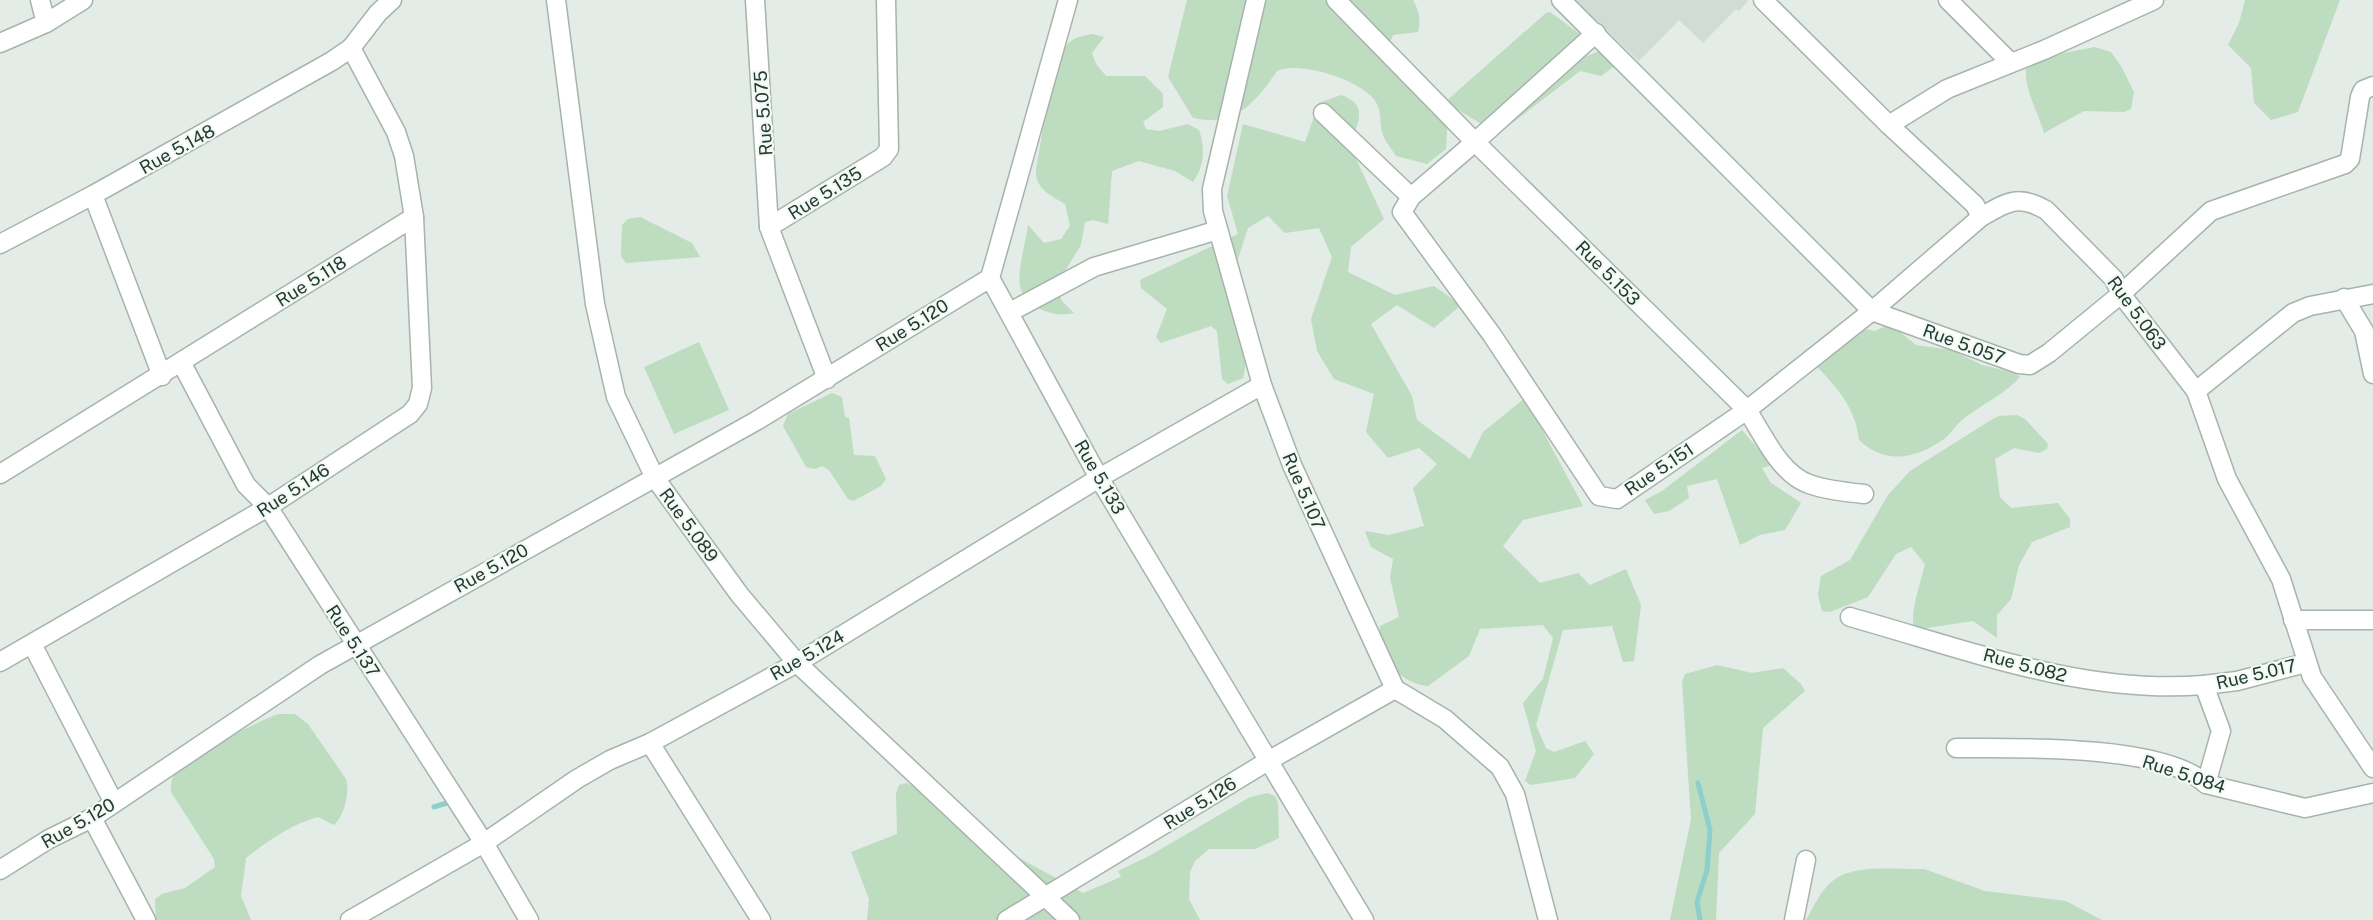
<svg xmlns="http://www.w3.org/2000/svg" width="2373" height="920" viewBox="0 0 2373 920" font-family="'Public Sans',sans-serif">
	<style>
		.built { fill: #d1dcd5 }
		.green { fill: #bddcc0 }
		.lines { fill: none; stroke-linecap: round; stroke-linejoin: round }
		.stream { stroke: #8ececd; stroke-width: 5 }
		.minor-casing { stroke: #a6b4ac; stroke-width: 21 }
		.tertiary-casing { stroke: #a6b4ac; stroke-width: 21 }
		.minor { stroke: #fff; stroke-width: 18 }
		.tertiary { stroke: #fff; stroke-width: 18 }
		.labels { text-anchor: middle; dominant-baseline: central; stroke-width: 4.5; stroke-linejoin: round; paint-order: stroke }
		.street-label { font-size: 18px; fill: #233c31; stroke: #f3f9f5 }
	</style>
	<rect width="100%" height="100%" fill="#e3ece6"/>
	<path class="built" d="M1575,0H1747L1748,1L1739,11L1736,9L1703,43L1679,20L1639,61Z"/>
	<g class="green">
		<path d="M1187,0H1413C1419,10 1421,20 1418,32L1393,35L1390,43L1448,116L1446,149L1427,164L1396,156C1391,148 1384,140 1382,132C1380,123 1381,112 1377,104C1366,81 1300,60 1277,71C1255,103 1235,127 1193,118L1168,77Z"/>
		<path d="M2245,0H2340L2298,112L2271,120L2254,103L2251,68L2228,45L2239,23Z"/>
		<path d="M1550,12L1581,35V58L1603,50L1617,64L1601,76L1580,71L1498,134L1445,102L1546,13Z"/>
		<path d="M1092,34L1104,37L1092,53L1096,64L1106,76H1145L1163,94V107L1143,122L1146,129L1159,131L1188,124L1199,130C1205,148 1205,165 1193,182L1175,171L1139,161L1112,171L1108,224L1093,220L1085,222L1081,245L1060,279L1061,300L1074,313C1056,318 1025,309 1020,286C1017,272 1026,241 1028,225L1044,243L1061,239L1070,226L1065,204C1052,196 1035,189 1036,171C1041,143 1052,65 1067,45C1073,37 1083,36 1092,34Z"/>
		<path d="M2095,47L2111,52L2121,66L2134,92L2131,109L2124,112L2084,111L2044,133C2038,111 2024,90 2026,67L2054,55Z"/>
		<path d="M1341,95C1370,105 1357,124 1350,146L1384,219L1351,247L1348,272L1395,295L1434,286L1461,305L1434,328L1397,305L1371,324L1412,396L1417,420L1470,459L1483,432L1525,398L1583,506L1523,520L1503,546L1540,583L1578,573L1590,585L1626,569L1641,605L1634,661L1623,662L1612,626L1563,630L1536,725L1546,748L1554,752L1585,741L1594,754L1575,778L1531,785L1525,781L1536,751L1523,703L1543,679L1553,638L1543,625L1480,629L1469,656L1428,686C1398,683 1377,657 1380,626L1399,617L1390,578L1393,559L1371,547L1365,531L1389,535L1424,526L1413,488L1437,464L1419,448L1388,458L1366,432L1374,394L1334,379L1317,351L1311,319L1332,257L1319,228L1285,233L1268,216L1248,228L1236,265L1251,338L1243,378L1228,384L1222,379L1217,331L1211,326L1161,343L1156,337L1167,309L1141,288L1140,280L1238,234L1227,196L1243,124L1305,142L1319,103Z"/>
		<path d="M640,217L692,243L700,257L626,263L621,256L622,225L628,219Z"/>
		<path d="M1890,324L1916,345L1951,350L1982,365L2015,373L2020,377C2004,395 1982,404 1963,419C1956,425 1951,433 1944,439C1916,459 1885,465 1859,440C1856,408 1835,384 1812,362L1860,328L1875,331Z"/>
		<path d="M699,342L729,410L674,434L644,367Z"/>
		<path d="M832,393L842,397L845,417L849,418L854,455L875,456L886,479L881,486L853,501L848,499L829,470L822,466L815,469L806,467L783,426L788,414Z"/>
		<path d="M2017,415L2025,419L2048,444L2047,449L2039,453L2014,448L1995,459L2000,497L2011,508L2058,503L2070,519V527L2032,542L2019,565L2011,599L1997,615V638L1973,621L1914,630C1910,609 1920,586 1925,564L1911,547L1896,554L1868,597L1830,612L1822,611L1818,595L1821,576L1850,560L1888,495L1910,471L1991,420L1999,416Z"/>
		<path d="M1742,430L1772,465L1762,468L1770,482L1801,503L1785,530L1760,535L1740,545L1717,479L1687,486L1689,498L1669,511L1654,514L1645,500L1662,491Z"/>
		<path d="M1717,665L1752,673L1783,668L1801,684L1805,691L1763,728L1755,814L1719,853L1716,920H1670L1691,819L1682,682L1685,674Z"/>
		<path d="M279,714H295L308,724L346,779C350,793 344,816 334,825L318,817C291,824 268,841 246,858L241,896L251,920H156L155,899L162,894L185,888L215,867L214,859L171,792C170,784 172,776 177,770C186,758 263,718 279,714Z"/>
		<path d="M907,783L940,801L970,831L1083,893L1121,877L1118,871L1149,856L1250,797L1267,793L1275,796L1278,803L1279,838L1255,849H1209L1195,861L1190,872L1189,899L1200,920H867L869,899L851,852L897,834L896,793L899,785Z"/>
		<path d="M1924,869L1985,891L2066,901L2102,920H1806C1813,908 1819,894 1829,884C1851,862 1896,870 1924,869Z"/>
	</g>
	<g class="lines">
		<g class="stream">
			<path d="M1698,783L1710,830L1707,870L1697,902L1700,920"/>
			<path d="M434,807L453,801"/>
		</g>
		<defs>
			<g id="minor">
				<path d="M40,0L46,23"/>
				<path d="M755,0L769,227"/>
				<path d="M1068,0L990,278L1099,478L1364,920"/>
				<path d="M1256,0L1212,189L1213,211L1262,385L1292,465L1395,689L1445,719L1500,767L1515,794L1548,920"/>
				<path d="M1336,0L1475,142L1411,197L1402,212L1492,335L1599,496L1617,499L1747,410L1872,311L1981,217"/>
				<path d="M1561,0L1872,311L2019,364L2030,365L2049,353L2121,294L2211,211L2345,164L2350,159L2360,97L2363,90L2373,86"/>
				<path d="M1763,0L1889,125L1975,205L1981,217C2007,202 2018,194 2046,210L2114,279L2121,294L2196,391L2227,479L2281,579L2312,677L2373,768"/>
				<path d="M1948,0L2011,63"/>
				<path d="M1596,33L1475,142L1747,410C1763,434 1779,473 1809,484C1826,490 1845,492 1864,494"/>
				<path d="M0,43L46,23L83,0"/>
				<path d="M1323,113L1411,197"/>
				<path d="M1889,125L1947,89L2044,50L2154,0"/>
				<path d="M93,195L162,376"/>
				<path d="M0,244L93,195L332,61L351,48"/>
				<path d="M2344,298L2364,331L2373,374"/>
				<path d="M1010,312L1094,267L1218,230"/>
				<path d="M181,362L246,485L268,507L484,843L529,920"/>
				<path d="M827,379L769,227L883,157L889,149L886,0"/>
				<path d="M2196,391L2293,313L2310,306L2373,294"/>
				<path d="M0,474L414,217L404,156L396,132L351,48L378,13L392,0"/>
				<path d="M1850,617C1965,649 2082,695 2204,685"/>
				<path d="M2293,620H2373"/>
				<path d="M32,644L114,803"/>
				<path d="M0,662L268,507L410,414L418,404L422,388L414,217"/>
				<path d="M650,743L761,920"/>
				<path d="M1956,748C2014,748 2164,744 2206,784L2305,808L2373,793"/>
				<path d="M2206,784L2221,731L2204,685L2237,681L2306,663"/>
				<path d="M92,818L146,920"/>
				<path d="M0,870L49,839L92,818L320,665L756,421L990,278"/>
				<path d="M350,920L484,843L577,779L610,760L650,743L797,663L1099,478L1262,385"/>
				<path d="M1007,920L1268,761L1395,689"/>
				<path d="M1794,920L1806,860"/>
			</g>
			<path id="tertiary" d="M556,0L595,304L616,397L655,478L739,594L797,663L1070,920"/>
		</defs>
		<use href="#minor" class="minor-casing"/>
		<use href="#tertiary" class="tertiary-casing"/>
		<use href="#minor" class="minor"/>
		<use href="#tertiary" class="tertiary"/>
	</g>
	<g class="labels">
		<g class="street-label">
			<text transform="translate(763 113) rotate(-94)">Rue 5.075</text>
			<text transform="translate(177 149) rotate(-29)">Rue 5.148</text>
			<text transform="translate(825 193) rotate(-32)">Rue 5.135</text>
			<text transform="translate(1608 273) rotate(45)">Rue 5.153</text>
			<text transform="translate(311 281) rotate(-32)">Rue 5.118</text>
			<text transform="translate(2137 313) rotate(54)">Rue 5.063</text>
			<text transform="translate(912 325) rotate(-32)">Rue 5.120</text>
			<text transform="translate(1964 344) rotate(20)">Rue 5.057</text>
			<text transform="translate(1659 469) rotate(-34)">Rue 5.151</text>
			<text transform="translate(1100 477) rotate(60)">Rue 5.133</text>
			<text transform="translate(293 490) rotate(-33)">Rue 5.146</text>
			<text transform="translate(1304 491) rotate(67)">Rue 5.107</text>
			<text transform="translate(689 525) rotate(54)">Rue 5.089</text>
			<text transform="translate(491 568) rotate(-29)">Rue 5.120</text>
			<text transform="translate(353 641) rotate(57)">Rue 5.137</text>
			<text transform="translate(807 655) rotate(-30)">Rue 5.124</text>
			<text transform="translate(2025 665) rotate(15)">Rue 5.082</text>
			<text transform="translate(2256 674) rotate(-13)">Rue 5.017</text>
			<text transform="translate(2184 774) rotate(18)">Rue 5.084</text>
			<text transform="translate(1200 803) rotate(-32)">Rue 5.126</text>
			<text transform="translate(78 823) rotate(-30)">Rue 5.120</text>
		</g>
	</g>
</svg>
